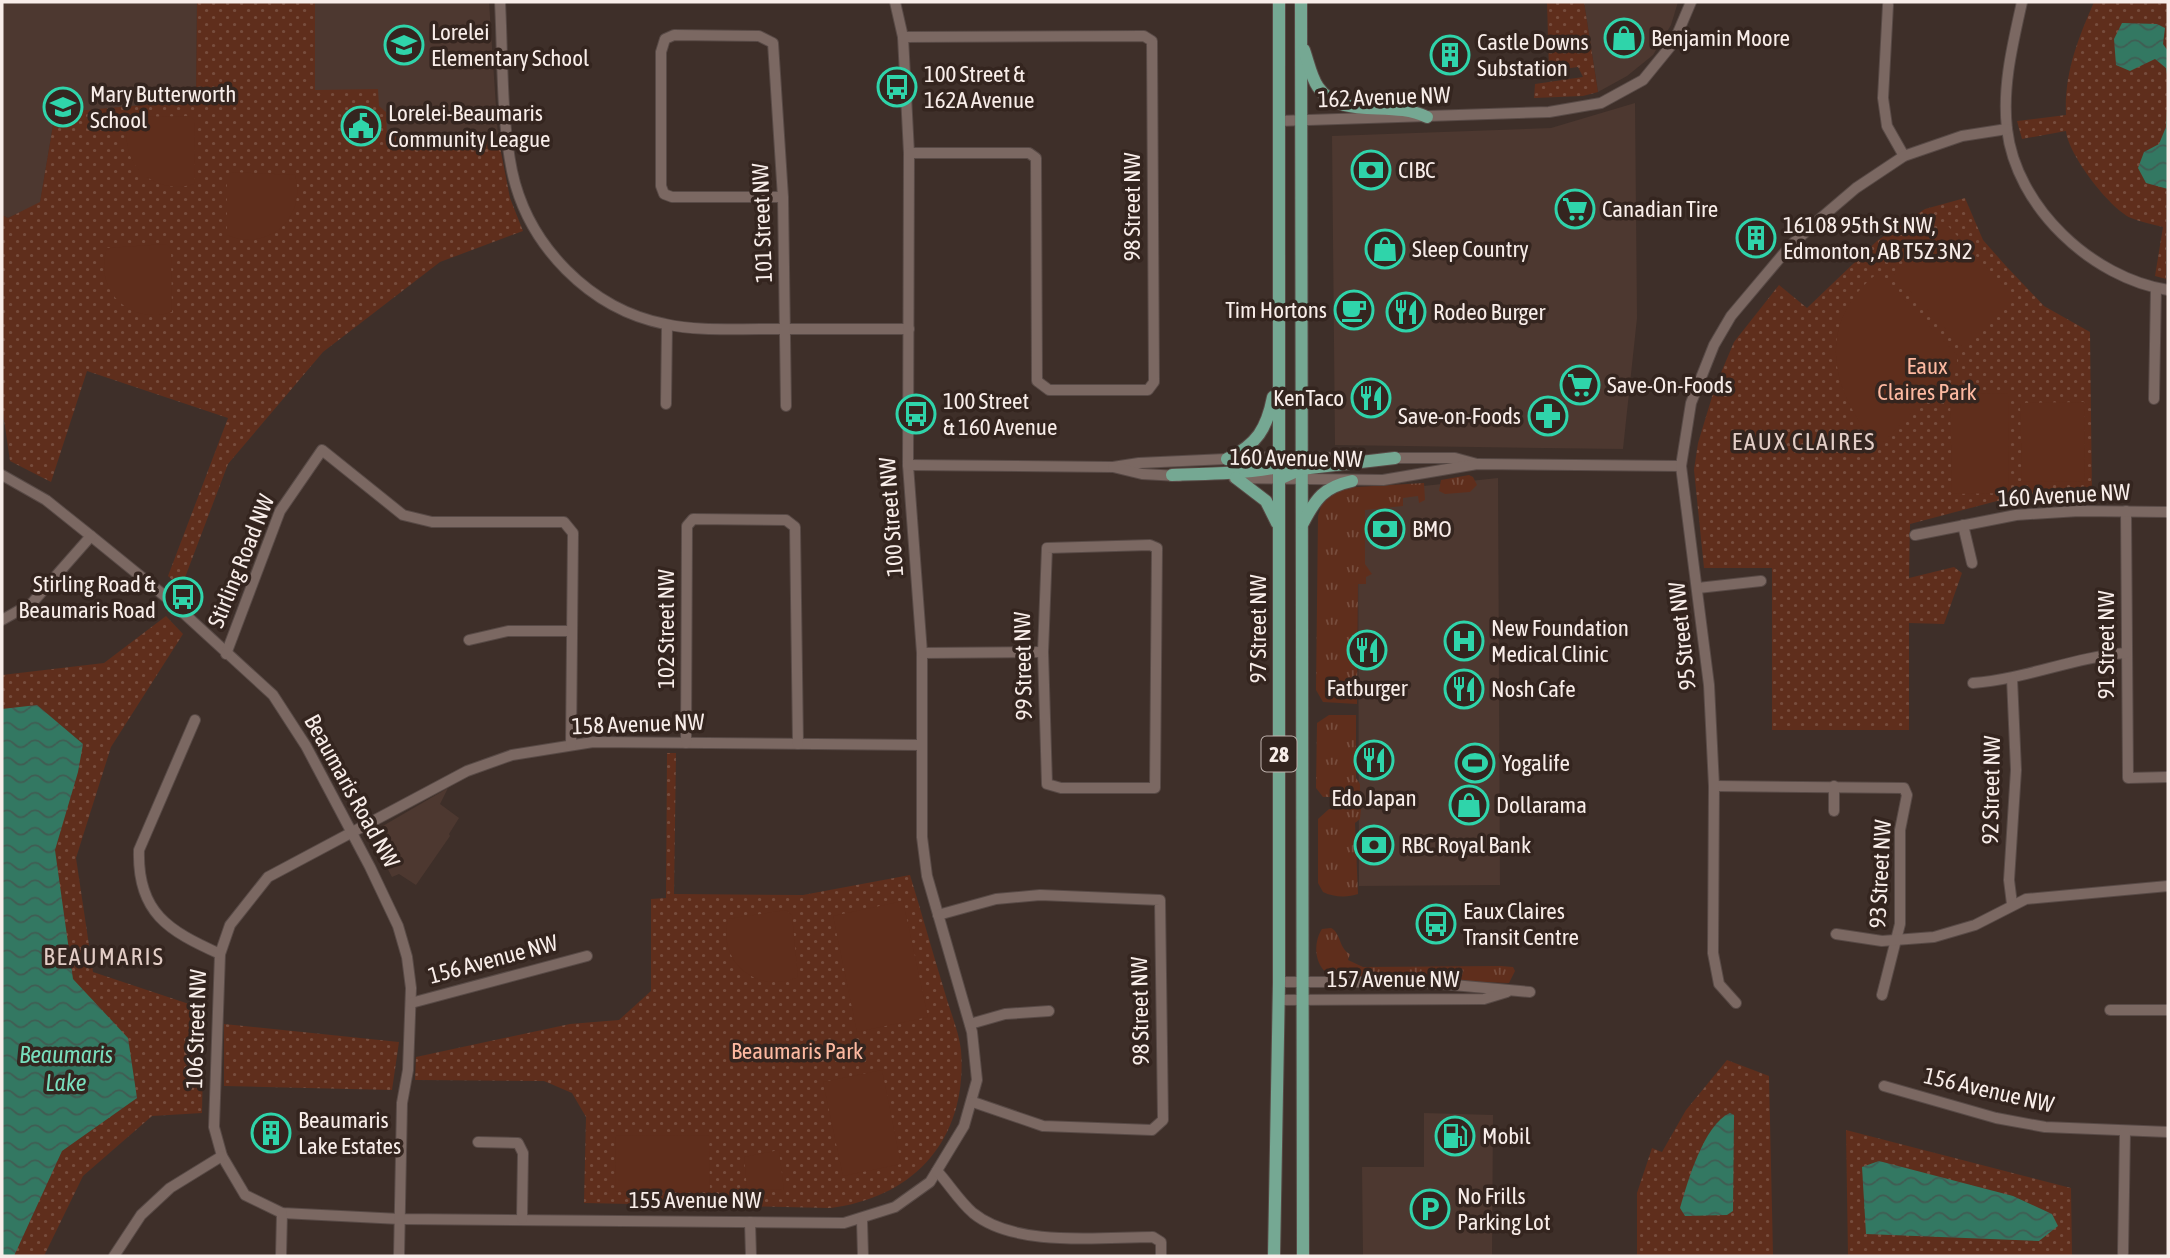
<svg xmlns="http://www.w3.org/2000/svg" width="2170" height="1258" viewBox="0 0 2170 1258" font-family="'Asap Condensed',sans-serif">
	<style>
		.built { fill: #4d3830 }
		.grass { fill: url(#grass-tufts) }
		.park { fill: url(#park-dots) }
		.garden { fill: #5f2e1c }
		.water { fill: url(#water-waves) }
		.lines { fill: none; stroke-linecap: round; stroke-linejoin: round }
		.minor-casing { stroke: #584a46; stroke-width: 12 }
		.major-casing { stroke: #584a46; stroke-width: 14 }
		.minor { stroke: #7b6862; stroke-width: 10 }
		.major { stroke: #75a893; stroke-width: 12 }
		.labels { text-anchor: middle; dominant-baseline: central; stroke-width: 7; stroke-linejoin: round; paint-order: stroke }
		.shield { fill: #34251f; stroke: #bdb1ac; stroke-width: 2 }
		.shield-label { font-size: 21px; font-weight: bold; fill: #f8ede9 }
		.poi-label { font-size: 23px; fill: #f8ede9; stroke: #34251f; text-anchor: start }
		.street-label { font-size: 23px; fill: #f8ede9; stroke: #34251f }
		.park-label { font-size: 23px; fill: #fdb9a1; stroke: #34251f }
		.neighbourhood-label { font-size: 24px; letter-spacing: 2px; fill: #e3cec7; stroke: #34251f }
		.water-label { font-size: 24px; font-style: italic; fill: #78debd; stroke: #34251f }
	</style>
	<defs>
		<pattern id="grass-tufts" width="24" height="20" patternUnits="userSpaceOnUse" patternTransform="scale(1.75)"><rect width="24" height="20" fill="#5f2e1c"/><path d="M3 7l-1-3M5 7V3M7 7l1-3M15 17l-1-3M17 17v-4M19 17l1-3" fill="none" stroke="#774d3d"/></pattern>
		<pattern id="park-dots" width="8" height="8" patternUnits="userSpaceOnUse" patternTransform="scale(1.75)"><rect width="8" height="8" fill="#5f2e1c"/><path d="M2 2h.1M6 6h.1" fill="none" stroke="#774d3d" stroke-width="1.8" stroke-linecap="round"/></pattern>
		<pattern id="water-waves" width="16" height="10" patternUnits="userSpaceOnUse" patternTransform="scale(1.75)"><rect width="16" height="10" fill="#337862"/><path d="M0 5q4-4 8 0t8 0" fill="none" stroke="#405d53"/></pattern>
	</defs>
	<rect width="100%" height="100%" fill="#3e2f29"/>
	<g class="built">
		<path d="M2,2H197L196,101L55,113L40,203L8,218L2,215Z"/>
		<path d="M315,2H489L498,137L386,136V112L315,90Z"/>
		<path d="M1584,2H1678L1671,25L1653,55L1627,76L1598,92Z"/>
		<path d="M1635,103L1637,318L1623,449L1335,445L1332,136L1551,128Z"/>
		<path d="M1498,478L1500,885L1359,886L1358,493Z"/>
		<path d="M448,788L440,804L459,818L449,834L450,836L416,885L399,874L392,877L369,834Z"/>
		<path d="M1424,1113L1493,1115L1492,1256H1363L1362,1167H1424Z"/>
	</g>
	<g class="grass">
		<path d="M1469,475L1473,477L1477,485L1470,492L1445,494L1439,491L1441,480Z"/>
		<path d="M1424,483L1425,500L1419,503L1418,496L1403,498V506L1365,510V564L1372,574L1366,577V584H1358L1357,704L1323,702L1316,690L1318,516L1324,497L1340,488Z"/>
		<path d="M1329,715H1356V778L1360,784V797H1323L1316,788L1317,723Z"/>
		<path d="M1329,809H1361L1360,819L1355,823L1358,894C1347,898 1333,897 1323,892L1318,883V819Z"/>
		<path d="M1331,928C1341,933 1339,949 1350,954L1348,960L1363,967L1501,966L1513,967L1515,971L1509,983L1332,976C1315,969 1312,944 1322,929Z"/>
	</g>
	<g class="park">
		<path d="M197,2H315V90L378,89L379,106L386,112L387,136L498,137L510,198L523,231L440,262L323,352L228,464L181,588L168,576L228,418L87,371L51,482L10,461L2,406V215L8,218L40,202L55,113L196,100Z"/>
		<path d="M1547,2H1584L1598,92L1583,96L1534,98L1535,84L1583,77L1578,67L1549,71Z"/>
		<path d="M2094,2H2168L2166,279L2155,276L2163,227C2152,224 2141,222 2131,218C2109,208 2068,154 2066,131L2022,139L2017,121L2066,115C2064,73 2078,39 2094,2Z"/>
		<path d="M1965,198L1983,240L2006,266L2044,306L2090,332L2092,496L1997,501L1910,524L1909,578L1954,567L1962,573L1944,624L1909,623V730H1772V568H1704L1694,470L1698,443L1715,387L1734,342L1779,285L1807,308L1878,240L1925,209Z"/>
		<path d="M166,616L183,634L111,747L76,858L93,972L204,1009L202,1113L152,1116L83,1176L44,1256H2V675L104,663Z"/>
		<path d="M667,753H676L674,894L803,895L910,875C922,914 933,954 945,993C950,1011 959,1032 961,1050C968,1138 915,1198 830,1208L584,1203L586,1117L572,1093L544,1081L415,1080L416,1057L570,1024L619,1020L651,991V899L666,898Z"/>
		<path d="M224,1024L399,1042L392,1090L224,1086Z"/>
		<path d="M1727,1060L1769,1076L1773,1255L1637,1256V1193L1652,1148L1662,1152L1686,1110Z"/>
		<path d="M1846,1130L2071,1188L2072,1256H1848Z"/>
	</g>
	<g class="garden">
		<path d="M190,116L195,121L194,184C151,197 114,159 131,117Z"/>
		<path d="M232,172L295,175C307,218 268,252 227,235V177Z"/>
		<path d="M1947,225L2014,297L1962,346L1894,274Z"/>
		<path d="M166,244L171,249L172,312C130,326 93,290 107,248Z"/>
		<path d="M1878,273L1957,355V364L1879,447C1830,392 1814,323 1878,273Z"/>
		<path d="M2008,393L2009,493L1952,494L1950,394Z"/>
		<path d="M2084,402L2085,481L2022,482L2020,403Z"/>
		<path d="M903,901L928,1017L857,1032L833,916Z"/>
		<path d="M786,910L792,915L798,977C758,995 717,963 728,919Z"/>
		<path d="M882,1070L901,1164L843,1176L823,1082Z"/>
		<path d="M709,1135L710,1191L616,1192L615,1136Z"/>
		<path d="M779,1150L784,1190L747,1189L744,1157Z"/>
	</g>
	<g class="water">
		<path d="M2122,23L2157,24L2165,28L2163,44L2168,51V81L2166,68L2155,59L2130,71L2116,65L2114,39Z"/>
		<path d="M2168,94V189L2146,183L2138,168L2144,152L2159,144L2166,127Z"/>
		<path d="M37,705L83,744L78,772L55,850L73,979L128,1038L137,1098L62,1151L14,1256H2V709Z"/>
		<path d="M1730,1113L1734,1115L1733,1211L1727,1215L1685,1216L1680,1208C1687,1183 1704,1124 1730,1113Z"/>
		<path d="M1879,1161L2013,1196L2052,1214L2058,1226L2039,1241L1866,1234L1862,1167Z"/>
	</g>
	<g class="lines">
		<defs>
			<g id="minor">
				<path d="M500,2C503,57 501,117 512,171C528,246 590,309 665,324C696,331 729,329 760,329C810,329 859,329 909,329"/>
				<path d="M895,2L903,37L909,153L908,465L922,653V837L927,876L972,1032L977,1080L964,1126L930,1182L895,1207L844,1223L400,1219L282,1213L245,1195L222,1156L214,1127L220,954L230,925L268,877L467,771L512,755L593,742L921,745"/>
				<path d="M2022,2C2013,43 2002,86 2007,129C2016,207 2092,278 2168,290"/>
				<path d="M1888,5L1883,98L1887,126L1904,156"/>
				<path d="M903,37L1144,36L1152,41L1154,382L1148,390H1049L1037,381L1036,158L1029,153H909"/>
				<path d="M1278,121L1549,112L1601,103L1643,80L1674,42L1691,2"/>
				<path d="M783,197H672L664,194L661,186V52L665,39L674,35L759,36L773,43L783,197L786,406"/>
				<path d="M2154,399L2156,288"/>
				<path d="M666,404L667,325"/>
				<path d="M1389,458H1455L1477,464"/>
				<path d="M908,465L1113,467L1139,463L1269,457L1359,458"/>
				<path d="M1113,467L1142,474L1179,476"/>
				<path d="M2,475L46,500L91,536L166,597L273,695L306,746L370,867L398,926L407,957L411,988L408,1070L402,1103L399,1256"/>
				<path d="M1234,478L1383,480L1477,464L1681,466"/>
				<path d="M2126,511L2128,778L2168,777"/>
				<path d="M1963,525L1972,563"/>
				<path d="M1915,535L2016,515L2079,511L2168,512"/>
				<path d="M1150,545L1157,548L1155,788H1061L1047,784L1043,652L1047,548Z"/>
				<path d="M1698,588L1761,581"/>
				<path d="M2,620L32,603L91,536"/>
				<path d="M469,640L508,631H571"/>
				<path d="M922,653L1043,652"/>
				<path d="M226,654L280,511L322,450L403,515L432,522H564L573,533L571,745"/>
				<path d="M1973,683C2026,679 2074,657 2126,653"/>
				<path d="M195,720L139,850C137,913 169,931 220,954"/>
				<path d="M686,743L687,526L693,519L786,520L795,527L798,744"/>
				<path d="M1714,786L1904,788L1907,795L1900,830V924L1882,995"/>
				<path d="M1834,786V811"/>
				<path d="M2012,904L2009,880L2016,770L2012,678"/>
				<path d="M938,915L996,899L1040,895L1160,900L1163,1120L1152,1130L1043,1126L973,1102"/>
				<path d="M1836,934L1882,941L1934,937L1975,925L2026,899L2168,886"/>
				<path d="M1279,982H1420L1530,992"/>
				<path d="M1278,1000L1484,999L1507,992"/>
				<path d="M411,1003L587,956"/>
				<path d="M1736,1003L1719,984L1713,953L1714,786L1709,685L1681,466L1691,403L1714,345L1731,316L1790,246L1822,217L1856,188L1904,156L1962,136L2007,129"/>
				<path d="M2110,1010H2168"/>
				<path d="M970,1024L1005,1014L1049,1011"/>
				<path d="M1884,1086L1996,1118L2045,1127L2168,1132"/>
				<path d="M478,1142L518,1143L523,1153L522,1219"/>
				<path d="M937,1171C949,1184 959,1201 973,1213C1016,1248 1100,1237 1153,1237L1161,1242V1256"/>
				<path d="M862,1220L863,1256"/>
				<path d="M750,1222L751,1256"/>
				<path d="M2123,1253L2125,1132"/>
				<path d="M114,1256L141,1215L170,1188L222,1156"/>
				<path d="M281,1256L282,1213"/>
			</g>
			<g id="major">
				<path d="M1301,2L1303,1256"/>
				<path d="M1304,50C1308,61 1311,77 1318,87C1341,121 1391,99 1427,117"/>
				<path d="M1227,459C1257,445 1267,428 1273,397"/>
				<path d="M1172,475C1195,474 1290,474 1301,457"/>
				<path d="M1236,478L1266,501L1277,523"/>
				<path d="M1279,479L1301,469L1395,458"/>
				<path d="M1303,523C1316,498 1324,487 1352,481"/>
				<path d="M1274,1256L1279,982V2"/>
			</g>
		</defs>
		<use href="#minor" class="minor-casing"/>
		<use href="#major" class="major-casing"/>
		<use href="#minor" class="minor"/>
		<use href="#major" class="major"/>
	</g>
	<defs>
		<symbol id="shop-ring" viewBox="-11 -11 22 22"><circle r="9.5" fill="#34251f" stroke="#2fd4aa" stroke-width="1.5"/><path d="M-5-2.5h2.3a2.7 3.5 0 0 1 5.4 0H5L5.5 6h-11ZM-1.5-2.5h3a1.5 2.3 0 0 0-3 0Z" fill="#2fd4aa"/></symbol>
		<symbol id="school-ring" viewBox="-11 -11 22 22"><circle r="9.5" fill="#34251f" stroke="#2fd4aa" stroke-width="1.5"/><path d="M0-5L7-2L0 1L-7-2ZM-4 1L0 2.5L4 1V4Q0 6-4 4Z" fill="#2fd4aa"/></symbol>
		<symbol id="building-ring" viewBox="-11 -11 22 22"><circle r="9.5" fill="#34251f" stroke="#2fd4aa" stroke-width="1.5"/><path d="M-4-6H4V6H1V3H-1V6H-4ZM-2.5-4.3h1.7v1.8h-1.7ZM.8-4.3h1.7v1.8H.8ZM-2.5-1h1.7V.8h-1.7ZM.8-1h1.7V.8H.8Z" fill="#2fd4aa"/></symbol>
		<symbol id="bus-ring" viewBox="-11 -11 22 22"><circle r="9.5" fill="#34251f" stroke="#2fd4aa" stroke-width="1.5"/><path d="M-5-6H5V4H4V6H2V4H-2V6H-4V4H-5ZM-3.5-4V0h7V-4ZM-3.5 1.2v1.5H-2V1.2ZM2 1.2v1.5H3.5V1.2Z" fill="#2fd4aa"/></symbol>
		<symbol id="civic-ring" viewBox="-11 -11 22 22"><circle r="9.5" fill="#34251f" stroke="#2fd4aa" stroke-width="1.5"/><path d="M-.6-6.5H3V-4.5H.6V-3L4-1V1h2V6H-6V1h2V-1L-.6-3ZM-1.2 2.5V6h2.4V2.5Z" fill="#2fd4aa"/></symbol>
		<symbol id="bank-ring" viewBox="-11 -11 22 22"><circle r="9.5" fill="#34251f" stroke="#2fd4aa" stroke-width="1.5"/><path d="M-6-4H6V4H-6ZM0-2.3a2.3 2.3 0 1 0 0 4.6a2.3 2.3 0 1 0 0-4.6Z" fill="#2fd4aa"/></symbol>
		<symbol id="supermarket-ring" viewBox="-11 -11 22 22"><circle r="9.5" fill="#34251f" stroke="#2fd4aa" stroke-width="1.5"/><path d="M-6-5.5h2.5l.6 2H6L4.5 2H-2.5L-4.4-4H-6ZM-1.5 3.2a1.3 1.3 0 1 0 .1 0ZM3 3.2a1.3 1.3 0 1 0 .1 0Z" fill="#2fd4aa"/></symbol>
		<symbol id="cafe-ring" viewBox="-11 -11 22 22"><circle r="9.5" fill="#34251f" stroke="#2fd4aa" stroke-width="1.5"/><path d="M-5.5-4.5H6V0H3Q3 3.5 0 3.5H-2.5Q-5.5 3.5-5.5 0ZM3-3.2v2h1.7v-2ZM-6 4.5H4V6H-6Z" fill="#2fd4aa"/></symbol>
		<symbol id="restaurant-ring" viewBox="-11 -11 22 22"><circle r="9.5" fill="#34251f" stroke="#2fd4aa" stroke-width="1.5"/><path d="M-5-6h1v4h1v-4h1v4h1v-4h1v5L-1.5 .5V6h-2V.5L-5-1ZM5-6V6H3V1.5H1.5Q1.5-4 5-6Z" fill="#2fd4aa"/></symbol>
		<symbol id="pharmacy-ring" viewBox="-11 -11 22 22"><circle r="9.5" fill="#34251f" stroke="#2fd4aa" stroke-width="1.5"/><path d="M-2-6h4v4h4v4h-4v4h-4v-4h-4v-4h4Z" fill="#2fd4aa"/></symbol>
		<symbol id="hospital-ring" viewBox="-11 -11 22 22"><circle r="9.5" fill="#34251f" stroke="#2fd4aa" stroke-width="1.5"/><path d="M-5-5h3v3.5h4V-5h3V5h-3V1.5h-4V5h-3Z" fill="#2fd4aa"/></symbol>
		<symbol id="stadium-ring" viewBox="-11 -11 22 22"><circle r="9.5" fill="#34251f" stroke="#2fd4aa" stroke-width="1.5"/><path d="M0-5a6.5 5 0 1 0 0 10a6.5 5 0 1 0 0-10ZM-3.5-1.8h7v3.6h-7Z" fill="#2fd4aa"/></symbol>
		<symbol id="fuel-ring" viewBox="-11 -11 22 22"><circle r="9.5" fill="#34251f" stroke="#2fd4aa" stroke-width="1.5"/><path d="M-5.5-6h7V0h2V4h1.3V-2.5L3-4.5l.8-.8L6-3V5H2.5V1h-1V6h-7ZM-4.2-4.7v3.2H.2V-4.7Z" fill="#2fd4aa"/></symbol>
		<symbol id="parking-ring" viewBox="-11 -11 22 22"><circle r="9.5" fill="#34251f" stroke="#2fd4aa" stroke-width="1.5"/><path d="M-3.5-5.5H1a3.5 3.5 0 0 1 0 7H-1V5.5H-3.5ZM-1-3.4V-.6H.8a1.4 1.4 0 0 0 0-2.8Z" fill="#2fd4aa"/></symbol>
	</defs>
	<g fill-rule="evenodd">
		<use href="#shop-ring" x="1602" y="16" width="44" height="44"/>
		<use href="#school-ring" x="382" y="23" width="44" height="44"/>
		<use href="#building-ring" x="1428" y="33" width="44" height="44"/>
		<use href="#bus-ring" x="875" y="65" width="44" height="44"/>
		<use href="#school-ring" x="41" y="85" width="44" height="44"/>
		<use href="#civic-ring" x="339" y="104" width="44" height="44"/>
		<use href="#bank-ring" x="1349" y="148" width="44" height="44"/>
		<use href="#supermarket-ring" x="1553" y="187" width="44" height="44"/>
		<use href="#building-ring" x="1734" y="216" width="44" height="44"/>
		<use href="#shop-ring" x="1363" y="227" width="44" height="44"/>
		<use href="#cafe-ring" x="1332" y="288" width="44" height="44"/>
		<use href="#restaurant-ring" x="1384" y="290" width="44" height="44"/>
		<use href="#supermarket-ring" x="1558" y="363" width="44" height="44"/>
		<use href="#restaurant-ring" x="1349" y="376" width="44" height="44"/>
		<use href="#bus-ring" x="894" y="392" width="44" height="44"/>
		<use href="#pharmacy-ring" x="1526" y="394" width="44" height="44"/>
		<use href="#bank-ring" x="1363" y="507" width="44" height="44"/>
		<use href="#bus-ring" x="161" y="575" width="44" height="44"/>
		<use href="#hospital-ring" x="1442" y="619" width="44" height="44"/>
		<use href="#restaurant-ring" x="1345" y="628" width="44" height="44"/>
		<use href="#restaurant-ring" x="1442" y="667" width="44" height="44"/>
		<use href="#restaurant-ring" x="1352" y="738" width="44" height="44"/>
		<use href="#stadium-ring" x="1453" y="741" width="44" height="44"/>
		<use href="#shop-ring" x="1447" y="783" width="44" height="44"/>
		<use href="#bank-ring" x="1352" y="823" width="44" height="44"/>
		<use href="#bus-ring" x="1414" y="902" width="44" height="44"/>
		<use href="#building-ring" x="249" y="1111" width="44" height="44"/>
		<use href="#fuel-ring" x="1433" y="1114" width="44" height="44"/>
		<use href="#parking-ring" x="1408" y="1187" width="44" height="44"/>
	</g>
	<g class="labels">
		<rect class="shield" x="1261.5" y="736.5" width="35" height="35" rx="5"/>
		<g class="shield-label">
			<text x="1279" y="754">28</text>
		</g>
		<g class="poi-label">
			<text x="431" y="32">Lorelei<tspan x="431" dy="26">Elementary School</tspan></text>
			<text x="1651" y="38">Benjamin Moore</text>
			<text x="1477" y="42">Castle Downs<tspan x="1477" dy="26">Substation</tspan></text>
			<text x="924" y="74">100 Street &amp;<tspan x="924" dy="26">162A Avenue</tspan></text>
			<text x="90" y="94">Mary Butterworth<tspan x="90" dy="26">School</tspan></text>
			<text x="388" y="113">Lorelei-Beaumaris<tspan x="388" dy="26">Community League</tspan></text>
			<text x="1398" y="170">CIBC</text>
			<text x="1602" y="209">Canadian Tire</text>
			<text x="1783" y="225">16108 95th St NW,<tspan x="1783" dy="26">Edmonton, AB T5Z 3N2</tspan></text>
			<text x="1412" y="249">Sleep Country</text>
			<text x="1327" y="310" text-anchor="end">Tim Hortons</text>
			<text x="1433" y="312">Rodeo Burger</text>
			<text x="1607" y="385">Save-On-Foods</text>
			<text x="1344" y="398" text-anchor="end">KenTaco</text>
			<text x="943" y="401">100 Street<tspan x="943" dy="26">&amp; 160 Avenue</tspan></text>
			<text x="1521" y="416" text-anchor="end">Save-on-Foods</text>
			<text x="1412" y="529">BMO</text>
			<text x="156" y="584" text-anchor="end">Stirling Road &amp;<tspan x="156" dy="26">Beaumaris Road</tspan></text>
			<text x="1491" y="628">New Foundation<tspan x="1491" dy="26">Medical Clinic</tspan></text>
			<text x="1367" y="688" text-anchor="middle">Fatburger</text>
			<text x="1491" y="689">Nosh Cafe</text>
			<text x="1502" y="763">Yogalife</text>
			<text x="1374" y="798" text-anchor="middle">Edo Japan</text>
			<text x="1496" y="805">Dollarama</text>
			<text x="1401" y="845">RBC Royal Bank</text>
			<text x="1463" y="911">Eaux Claires<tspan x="1463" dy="26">Transit Centre</tspan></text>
			<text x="298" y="1120">Beaumaris<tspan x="298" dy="26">Lake Estates</tspan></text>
			<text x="1482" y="1136">Mobil</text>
			<text x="1457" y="1196">No Frills<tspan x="1457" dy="26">Parking Lot</tspan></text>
		</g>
		<g class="street-label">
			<text transform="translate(1384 97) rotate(-2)">162 Avenue NW</text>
			<text transform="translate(1132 207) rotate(-90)">98 Street NW</text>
			<text transform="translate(762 223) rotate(-92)">101 Street NW</text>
			<text transform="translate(1296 458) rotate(1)">160 Avenue NW</text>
			<text transform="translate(2064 495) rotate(-3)">160 Avenue NW</text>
			<text transform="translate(891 517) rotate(-94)">100 Street NW</text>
			<text transform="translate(241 561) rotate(-68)">Stirling Road NW</text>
			<text transform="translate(666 629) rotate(-90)">102 Street NW</text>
			<text transform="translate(1258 629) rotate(-90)">97 Street NW</text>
			<text transform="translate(1682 636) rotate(-96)">95 Street NW</text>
			<text transform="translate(2106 645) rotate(-90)">91 Street NW</text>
			<text transform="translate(1023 666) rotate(-91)">99 Street NW</text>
			<text transform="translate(638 724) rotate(-2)">158 Avenue NW</text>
			<text transform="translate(1991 790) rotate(-89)">92 Street NW</text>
			<text transform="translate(352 791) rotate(61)">Beaumaris Road NW</text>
			<text transform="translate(1880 874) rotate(-87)">93 Street NW</text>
			<text transform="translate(493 959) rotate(-15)">156 Avenue NW</text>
			<text x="1393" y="979">157 Avenue NW</text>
			<text transform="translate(1140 1011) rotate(-91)">98 Street NW</text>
			<text transform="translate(196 1029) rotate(-88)">106 Street NW</text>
			<text transform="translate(1989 1090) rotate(13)">156 Avenue NW</text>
			<text x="695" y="1200">155 Avenue NW</text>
		</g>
		<g class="park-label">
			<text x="1927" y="366">Eaux<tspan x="1927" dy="26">Claires Park</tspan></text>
			<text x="797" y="1051">Beaumaris Park</text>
		</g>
		<g class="neighbourhood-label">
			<text x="1804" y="441">EAUX CLAIRES</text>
			<text x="104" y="956">BEAUMARIS</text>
		</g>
		<g class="water-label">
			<text x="66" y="1054">Beaumaris<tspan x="66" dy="28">Lake</tspan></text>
		</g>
	</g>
	<rect width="2170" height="1258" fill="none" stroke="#f8ede9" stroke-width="7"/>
</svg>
